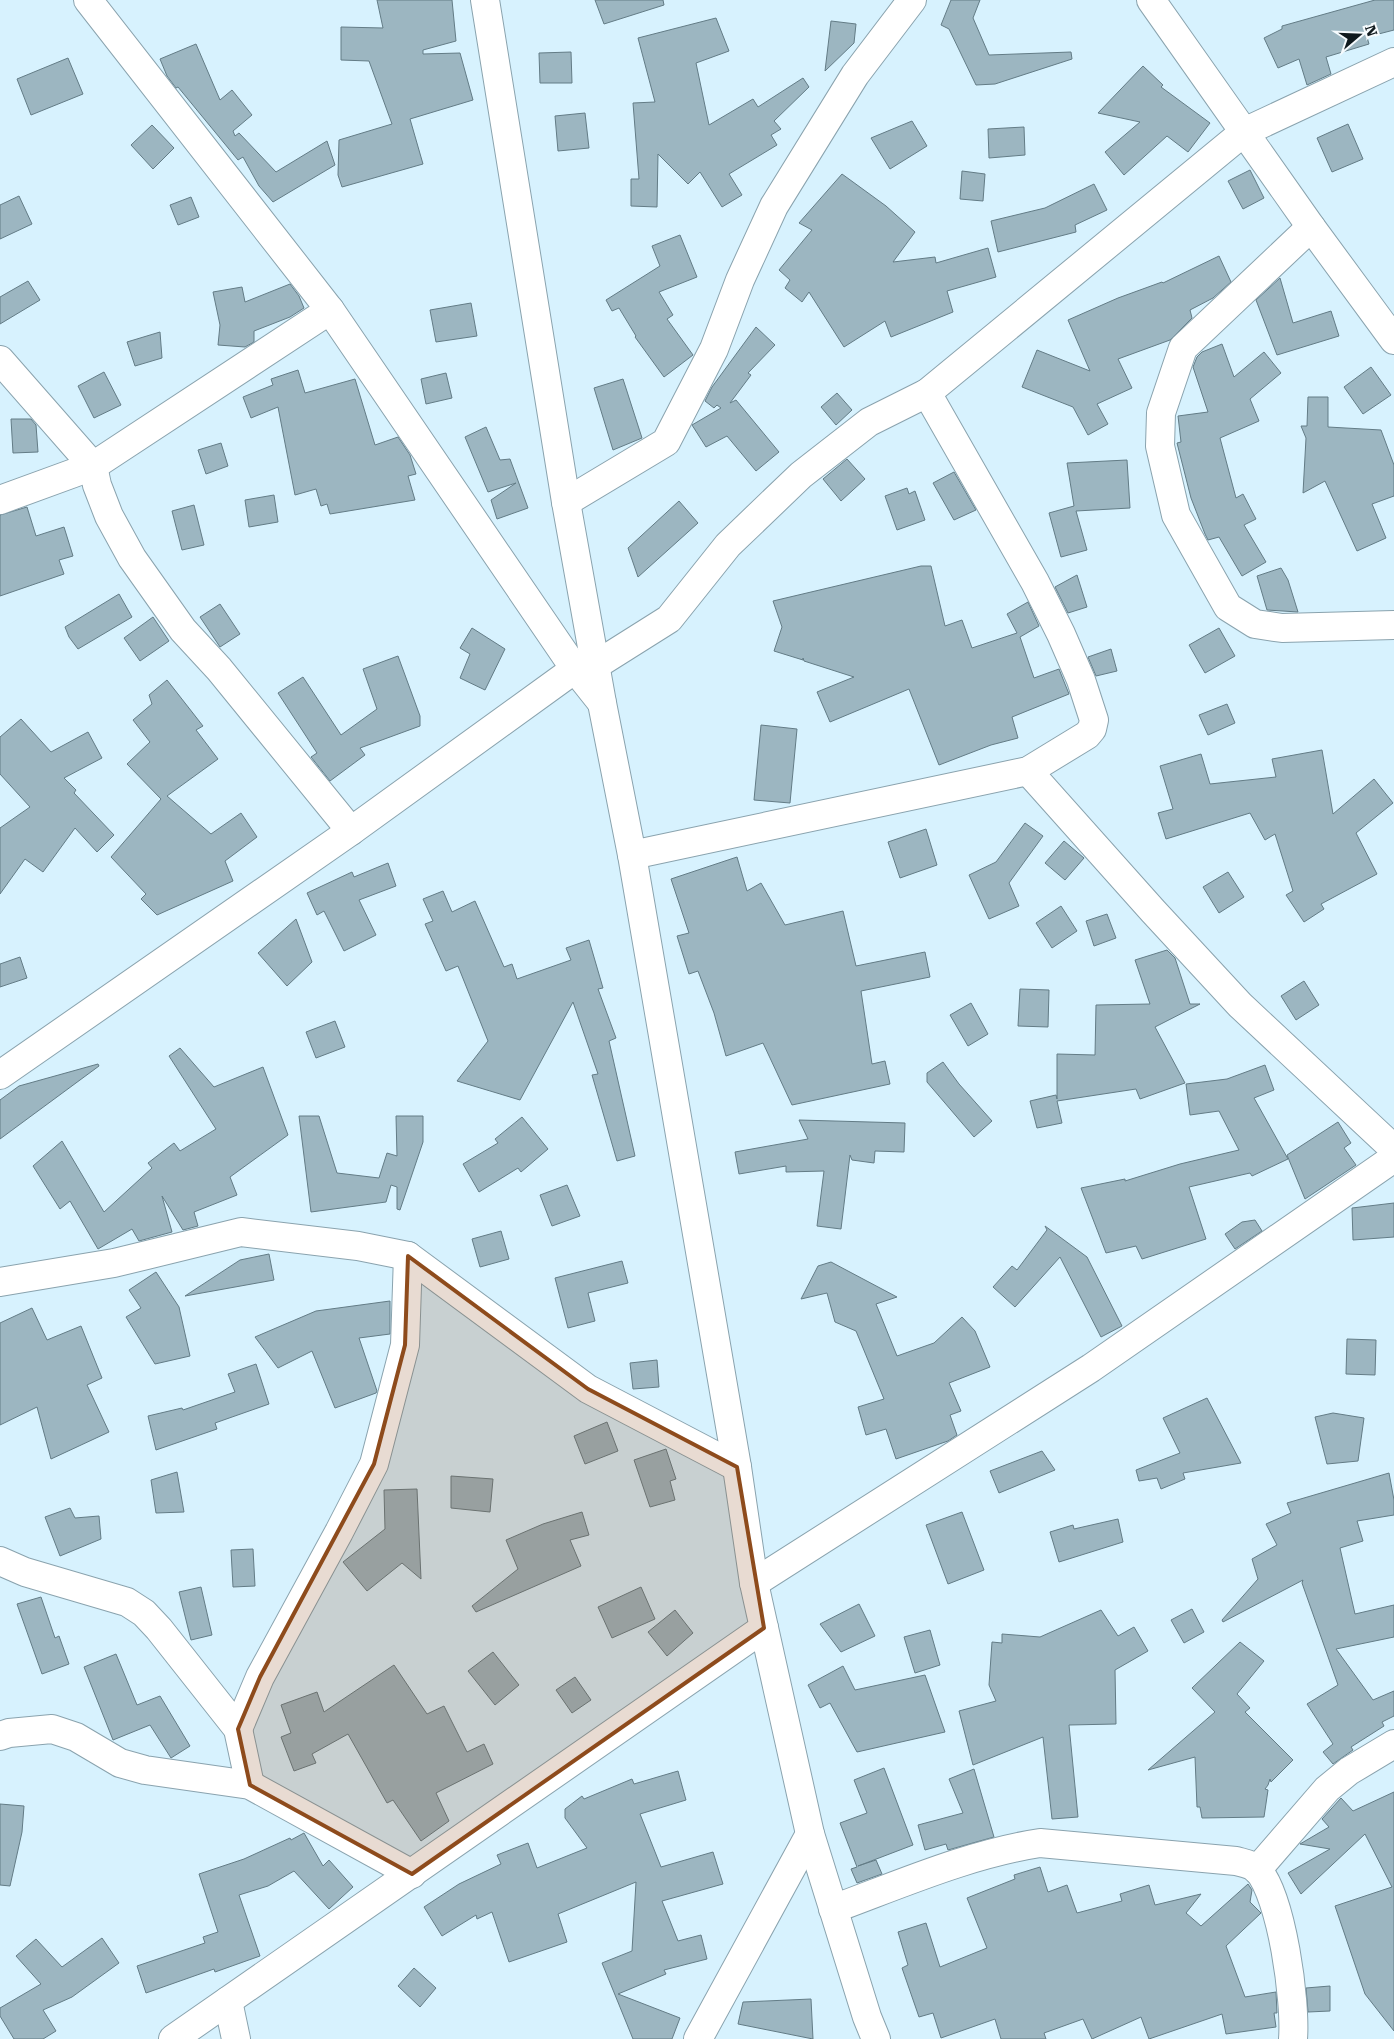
<svg xmlns="http://www.w3.org/2000/svg" width="1394" height="2039" viewBox="0 0 1394 2039" font-family="'Roboto Serif',serif">
	<style>
		.building { fill: #9cb6c1; stroke: #637c86 }
		.lines { fill: none; stroke-linecap: round; stroke-linejoin: round }
		.minor-casing { stroke: #8aa3ae; stroke-width: 30 }
		.tertiary-casing { stroke: #8aa3ae; stroke-width: 30 }
		.minor { stroke: #fff; stroke-width: 28 }
		.tertiary { stroke: #fff; stroke-width: 28 }
		.marked { fill: #8e4b1c; fill-opacity: 0.2; stroke: #8e4b1c; stroke-width: 4; stroke-linejoin: round }
	</style>
	<rect width="100%" height="100%" fill="#d7f2fe"/>
	<g class="building">
		<path d="M377,0H452L456,41L423,50V54L460,53L473,100L410,119L423,164L342,187L338,175L339,140L392,124L369,61L341,60V27L383,28Z"/>
		<path d="M595,0H663L664,5L604,24Z"/>
		<path d="M951,0H980L973,18L989,55L1071,52L1072,59L995,84L976,85L949,29L941,25Z"/>
		<path d="M1375,0H1394V30L1367,37L1369,44L1326,57L1331,74L1307,85L1299,59L1278,68L1264,38L1282,29V26Z"/>
		<path d="M716,18L729,51L696,63L709,125L753,99L758,107L803,78L809,87L774,121L781,129L771,135L777,145L729,174L742,195L722,207L700,172L688,184L658,154L657,207L631,206V179H639L633,103L655,102L638,38Z"/>
		<path d="M831,21L856,24L854,43L825,71Z"/>
		<path d="M196,44L220,100L232,90L252,115L233,131L235,136L239,133L276,172L327,141L335,165L273,202L259,186L243,157L238,160L178,87L176,88L167,76L160,59Z"/>
		<path d="M571,52L572,83H540L539,53Z"/>
		<path d="M68,58L83,94L31,115L17,79Z"/>
		<path d="M1143,66L1163,85L1161,87L1210,123L1188,152L1167,136L1124,175L1105,152L1140,122L1098,113Z"/>
		<path d="M585,113L589,148L558,151L555,116Z"/>
		<path d="M912,121L927,146L890,169L871,138Z"/>
		<path d="M1348,124L1363,159L1332,172L1317,138Z"/>
		<path d="M152,125L174,148L153,169L131,145Z"/>
		<path d="M1024,127L1025,155L989,158L988,129Z"/>
		<path d="M1250,170L1264,198L1243,209L1228,181Z"/>
		<path d="M962,171L985,174L983,201L960,199Z"/>
		<path d="M842,174L886,206L915,232L893,262L935,257L936,263L988,248L996,277L947,291L953,312L891,337L885,321L844,347L809,292L802,302L785,288L790,280L779,270L812,230L799,223Z"/>
		<path d="M1094,184L1107,210L1075,225L1076,232L998,252L991,221L1045,208Z"/>
		<path d="M19,196L32,224L0,239V205Z"/>
		<path d="M191,197L199,217L178,225L170,205Z"/>
		<path d="M680,235L697,277L659,292L673,315L667,319L693,355L664,377L635,337L636,336L619,308L612,311L606,300L660,266L652,246Z"/>
		<path d="M1219,256L1231,282L1213,298L1190,310L1192,318L1170,340L1118,359L1132,388L1097,404L1108,424L1088,435L1073,407L1022,387L1037,350L1090,371L1068,320L1118,298L1162,282L1163,283Z"/>
		<path d="M1280,278L1293,323L1331,311L1339,336L1277,355L1256,300Z"/>
		<path d="M28,281L40,300L0,324V297Z"/>
		<path d="M290,284L299,296L304,308L290,317L254,331V342L245,347L218,345L220,325L213,292L242,287L245,302Z"/>
		<path d="M471,303L477,336L436,342L430,310Z"/>
		<path d="M756,327L775,345L748,373L751,375L730,403L736,400L779,452L756,471L727,436L706,447L692,425L721,408L717,405L714,408L705,401L712,387Z"/>
		<path d="M160,332L162,358L135,366L127,342Z"/>
		<path d="M1222,344L1234,377L1264,352L1281,373L1250,399L1259,421L1220,438L1236,498L1243,494L1256,519L1244,525L1266,562L1242,576L1219,537L1208,540L1205,534L1191,498L1177,443L1181,442L1178,416L1208,412L1193,367L1197,357L1202,352Z"/>
		<path d="M1371,367L1391,395L1363,414L1344,387Z"/>
		<path d="M298,370L305,393L355,379L375,445L398,437L410,455L416,474L408,476L415,500L330,514L327,504L321,506L316,489L295,495L278,407L251,418L243,397L273,385L271,379Z"/>
		<path d="M104,372L121,405L94,418L78,386Z"/>
		<path d="M446,373L452,398L426,404L421,379Z"/>
		<path d="M623,379L642,438L613,450L594,388Z"/>
		<path d="M837,393L852,410L836,425L821,407Z"/>
		<path d="M1308,397H1328V427L1381,430L1394,465V496L1372,504L1386,538L1357,551L1325,481L1303,493L1306,438L1301,426H1307Z"/>
		<path d="M11,419H31L36,425L38,452L13,453Z"/>
		<path d="M486,427L500,460L510,459L528,508L497,519L491,500L516,483L488,492L465,437Z"/>
		<path d="M221,443L228,466L206,474L198,450Z"/>
		<path d="M847,459L865,479L841,501L823,479Z"/>
		<path d="M1127,460L1130,508L1076,511L1087,550L1061,557L1049,513L1074,506L1067,463Z"/>
		<path d="M954,472L976,510L954,520L933,483Z"/>
		<path d="M907,488L909,494L915,491L925,520L897,530L885,496Z"/>
		<path d="M274,495L278,522L249,527L245,500Z"/>
		<path d="M679,501L698,523L638,577L628,548Z"/>
		<path d="M194,505L204,545L182,550L172,511Z"/>
		<path d="M27,507L36,536L64,527L73,556L59,560L64,574L0,596V515Z"/>
		<path d="M921,566H931L945,626L962,620L972,648L1017,633L1007,614L1028,602L1039,626L1020,637L1034,678L1059,669L1069,694L1012,717L1018,738L991,745L939,765L909,689L830,722L817,692L854,677L804,661L803,658V660L774,651L782,627L773,601Z"/>
		<path d="M1281,568L1288,580L1298,612L1267,610L1257,576Z"/>
		<path d="M1077,575L1087,607L1068,613L1055,587Z"/>
		<path d="M119,594L132,617L78,649L69,637L65,627Z"/>
		<path d="M220,604L240,634L220,647L200,617Z"/>
		<path d="M153,617L169,641L140,661L124,638Z"/>
		<path d="M472,628L505,649L485,690L460,678L470,654L460,648Z"/>
		<path d="M1219,628L1235,656L1205,673L1189,645Z"/>
		<path d="M1111,649L1117,671L1096,676L1088,657Z"/>
		<path d="M398,656L420,716V726L360,748L365,755L330,781L311,757L317,753L278,693L303,677L341,735L377,709L363,669Z"/>
		<path d="M167,680L203,726L196,730L218,759L167,796L211,834L241,813L257,837L225,861L233,881L157,915L141,899L146,894L111,857L161,799L127,764L150,742L133,720L152,704L149,695Z"/>
		<path d="M1227,704L1235,723L1208,735L1199,715Z"/>
		<path d="M21,719L51,752L88,732L102,758L64,778L76,790L74,793L114,835L97,852L75,828L43,872L25,859L0,894V828L30,807L0,774V737Z"/>
		<path d="M761,725L797,729L790,803L754,800Z"/>
		<path d="M1322,750L1333,814L1374,779L1393,803L1356,833L1377,874L1321,904L1324,909L1304,922L1286,895L1293,891L1275,834L1265,840L1250,813L1166,839L1158,813L1173,809L1160,766L1201,754L1210,784L1276,777L1272,759Z"/>
		<path d="M1025,823L1043,836L1009,883L1019,906L989,919L969,875L996,862Z"/>
		<path d="M926,829L937,865L900,878L888,842Z"/>
		<path d="M1064,841L1084,858L1065,880L1045,863Z"/>
		<path d="M737,857L747,891L761,883L785,925L843,911L856,966L925,952L930,977L861,991L872,1064L885,1061L890,1084L792,1105L763,1043L726,1056L714,1013L698,971L689,974L677,936L689,933L671,879Z"/>
		<path d="M388,863L396,886L359,900L376,935L344,951L324,911L317,915L307,893L352,872L354,877Z"/>
		<path d="M1228,872L1244,897L1219,913L1203,887Z"/>
		<path d="M443,891L452,912L475,901L504,967L512,964L517,979L571,960L566,948L589,940L603,988L598,989L616,1038L609,1041L635,1156L617,1161L592,1075L598,1074L573,1002L520,1100L457,1081L488,1041L458,966L446,971L425,924L433,921L423,899Z"/>
		<path d="M1061,906L1077,931L1052,948L1036,923Z"/>
		<path d="M1107,914L1116,938L1094,946L1086,921Z"/>
		<path d="M296,919L312,962L287,986L258,953Z"/>
		<path d="M1167,950L1175,958L1190,1004H1200L1155,1027L1185,1083L1140,1099L1136,1089L1057,1101L1062,1123L1037,1128L1030,1101L1056,1095L1057,1099V1054L1095,1055L1096,1005L1150,1004L1135,960Z"/>
		<path d="M20,957L27,978L0,987V964Z"/>
		<path d="M1304,981L1319,1005L1296,1020L1281,996Z"/>
		<path d="M1020,989L1049,990L1048,1027L1018,1026Z"/>
		<path d="M971,1003L988,1034L968,1046L950,1015Z"/>
		<path d="M335,1021L345,1047L316,1058L306,1032Z"/>
		<path d="M180,1048L214,1087L263,1067L288,1135L230,1177L237,1195L194,1212L198,1226L183,1230L162,1196L172,1232L139,1241L132,1229L98,1249L70,1201L60,1209L33,1166L62,1141L104,1212L152,1168L148,1163L174,1143L180,1151L216,1129L169,1056Z"/>
		<path d="M943,1062L959,1084L992,1121L974,1137L927,1082V1073Z"/>
		<path d="M98,1064L99,1066L0,1139V1100L19,1086Z"/>
		<path d="M1265,1065L1274,1090L1254,1098L1288,1159L1252,1176L1250,1173L1189,1187L1206,1239L1142,1259L1136,1246L1106,1253L1081,1188L1125,1179V1181L1180,1164L1239,1150L1219,1111L1190,1115L1186,1084L1227,1079Z"/>
		<path d="M299,1116H319L337,1173L379,1178L387,1153L397,1156L396,1116H423V1142L400,1210L397,1209V1187L391,1185L386,1202L311,1212Z"/>
		<path d="M522,1117L548,1149L521,1172L518,1168L479,1192L463,1164L498,1143L495,1139Z"/>
		<path d="M799,1120L905,1123L904,1152L875,1151L874,1163L852,1160L850,1155L841,1229L817,1226L824,1171L786,1172V1166L739,1174L735,1152L808,1139Z"/>
		<path d="M1338,1122L1351,1143L1344,1148L1356,1165L1305,1199L1287,1155Z"/>
		<path d="M567,1185L580,1216L552,1226L540,1195Z"/>
		<path d="M1394,1203V1237L1353,1240L1352,1208Z"/>
		<path d="M1255,1220L1262,1231L1235,1249L1225,1234L1242,1222Z"/>
		<path d="M1045,1226L1087,1257L1122,1326L1101,1337L1060,1257L1015,1307L993,1287L1012,1266L1017,1270L1047,1230Z"/>
		<path d="M501,1231L509,1259L480,1267L472,1239Z"/>
		<path d="M269,1254L274,1280L185,1296L240,1260Z"/>
		<path d="M622,1261L628,1283L588,1293L595,1321L568,1328L555,1278Z"/>
		<path d="M831,1262L897,1297L876,1304L897,1356L934,1343L962,1317L975,1331L990,1367L949,1383L961,1411L950,1415L957,1435L948,1441L896,1459L886,1429L866,1435L858,1407L884,1399L856,1331L835,1322L827,1293L801,1299L818,1266Z"/>
		<path d="M156,1272L179,1307L190,1356L155,1364L126,1317L141,1308L129,1290Z"/>
		<path d="M390,1301V1334L359,1338L377,1391L376,1393L335,1408L312,1351L278,1368L255,1337L316,1311Z"/>
		<path d="M32,1308L47,1340L81,1326L102,1378L87,1385L109,1432L51,1459L37,1407L0,1425V1323Z"/>
		<path d="M1347,1339L1376,1340L1375,1375L1346,1374Z"/>
		<path d="M657,1360L659,1387L633,1389L630,1363Z"/>
		<path d="M256,1364L269,1404L215,1423L217,1429L156,1450L148,1416L182,1408L183,1410L235,1392L228,1374Z"/>
		<path d="M1207,1398L1241,1463L1183,1473L1185,1479L1161,1489L1157,1478L1139,1481L1136,1470L1180,1453L1163,1418Z"/>
		<path d="M1333,1413L1364,1418L1358,1461L1327,1464L1315,1417Z"/>
		<path d="M607,1422L618,1451L585,1464L574,1436Z"/>
		<path d="M666,1449L676,1479L670,1481L675,1500L650,1507L634,1460Z"/>
		<path d="M1042,1451L1055,1470L999,1493L990,1471Z"/>
		<path d="M177,1472L184,1512L156,1513L151,1480Z"/>
		<path d="M1389,1473L1394,1500V1515L1357,1521L1363,1541L1340,1548L1355,1614L1394,1605V1637L1336,1649L1373,1700L1394,1691V1716L1382,1722L1384,1726L1351,1747L1353,1750L1333,1764L1323,1752L1333,1744L1307,1704L1338,1685L1302,1583L1303,1580L1223,1622L1222,1620L1258,1579L1252,1559L1277,1545L1266,1524L1291,1513L1287,1503Z"/>
		<path d="M451,1476L493,1479L490,1512L451,1508Z"/>
		<path d="M417,1489L421,1579L402,1563L367,1591L343,1562L385,1529L384,1490Z"/>
		<path d="M70,1508L75,1518L99,1516L101,1539L60,1556L45,1517Z"/>
		<path d="M582,1512L589,1535L570,1540L581,1566L476,1612L472,1606L518,1569L506,1540L543,1524Z"/>
		<path d="M962,1512L984,1570L948,1584L926,1525Z"/>
		<path d="M1118,1519L1123,1542L1059,1562L1050,1532L1073,1525L1074,1529Z"/>
		<path d="M253,1549L255,1586L233,1587L231,1550Z"/>
		<path d="M201,1587L212,1635L191,1640L179,1592Z"/>
		<path d="M641,1587L655,1619L612,1638L598,1607Z"/>
		<path d="M41,1597L55,1638L59,1636L69,1664L42,1674L17,1604Z"/>
		<path d="M859,1604L875,1636L841,1652L820,1624Z"/>
		<path d="M1192,1609L1204,1632L1184,1643L1171,1620Z"/>
		<path d="M675,1610L693,1633L667,1656L648,1632Z"/>
		<path d="M1101,1610L1118,1636L1134,1627L1148,1651L1115,1670L1116,1724L1069,1725L1078,1817L1052,1819L1043,1737L973,1765L959,1711L996,1701L989,1685L992,1642L1002,1643V1634L1040,1637Z"/>
		<path d="M930,1630L940,1665L915,1673L904,1637Z"/>
		<path d="M1240,1642L1264,1661L1237,1694L1250,1708L1245,1712L1293,1760L1271,1782L1270,1779L1268,1785L1265,1789L1268,1790L1264,1817L1202,1818L1200,1807H1197L1195,1757L1148,1770L1215,1712L1192,1688Z"/>
		<path d="M493,1652L519,1685L495,1705L468,1671Z"/>
		<path d="M116,1654L137,1705L160,1696L190,1746L171,1758L150,1725L113,1740L84,1667Z"/>
		<path d="M394,1665L427,1714L444,1706L467,1752L484,1744L493,1764L436,1793L449,1821L421,1841L393,1800L387,1803L348,1734L312,1754L316,1763L294,1771L281,1737L291,1733L281,1705L317,1692L324,1712Z"/>
		<path d="M843,1666L855,1690L925,1675L945,1732L857,1752L830,1703L820,1708L808,1685Z"/>
		<path d="M575,1677L591,1700L572,1713L556,1690Z"/>
		<path d="M884,1768L913,1845L858,1866L876,1860L882,1874L857,1883L851,1869L857,1867L840,1823L867,1813L854,1780Z"/>
		<path d="M974,1769L994,1837L948,1850L946,1844L925,1850L918,1825L963,1813L949,1779Z"/>
		<path d="M678,1771L686,1800L640,1814L661,1867L713,1852L723,1884L662,1901L678,1941L701,1935L707,1959L664,1970L666,1974L618,1994L680,2018L672,2039H633L602,1963L632,1951L636,1882L558,1914L567,1942L509,1962L492,1912L477,1919L476,1915L442,1936L424,1907L459,1884L501,1864L497,1855L528,1843L537,1868L587,1848L565,1818V1809L582,1796L584,1799L632,1779L634,1784Z"/>
		<path d="M1394,1792V2031L1365,1994L1335,1906L1392,1887L1365,1834L1301,1894L1288,1873L1330,1849L1300,1844L1329,1827L1322,1819L1341,1798L1353,1811Z"/>
		<path d="M0,1804L24,1806L22,1832L10,1886L0,1885Z"/>
		<path d="M304,1833L323,1866L329,1860L353,1887L329,1909L294,1871L268,1886L239,1895L260,1956L215,1972L214,1969L146,1993L137,1966L205,1943L203,1937L218,1932L199,1874L244,1859L290,1838L291,1840Z"/>
		<path d="M1040,1867L1048,1892L1067,1885L1077,1913L1122,1901L1120,1894L1149,1885L1155,1905L1201,1894L1186,1913L1201,1926L1248,1884L1252,1890L1250,1902L1261,1913L1226,1946L1245,1997L1276,1992L1277,2013H1274L1276,2027L1226,2034L1222,2014L1149,2039L1141,2017L1092,2039L1083,2019L1044,2033L1046,2039H1001L995,2019L941,2038L933,2013L919,2017L902,1968L908,1965L898,1932L926,1923L940,1967L987,1948L967,1898L1015,1879L1014,1875Z"/>
		<path d="M102,1938L119,1963L72,1997L43,2010L56,2031L43,2039H14L0,2016V2008L41,1984L16,1956L36,1939L62,1967Z"/>
		<path d="M414,1968L436,1988L420,2007L398,1986Z"/>
		<path d="M1330,1986V2011L1308,2012L1306,1988Z"/>
		<path d="M811,1999L813,2039L738,2024L743,2002Z"/>
	</g>
	<g class="lines">
		<defs>
			<g id="minor">
				<path d="M88,0L330,310L575,669L602,703"/>
				<path d="M1151,0L1311,227L1394,340"/>
				<path d="M1311,227L1183,348L1161,413L1160,446L1176,515L1228,607L1255,624L1282,628L1394,625"/>
				<path d="M0,360L93,466L97,485L109,516L132,558L183,630L219,669L351,831"/>
				<path d="M0,500L93,466L330,310"/>
				<path d="M566,502L666,442L714,349L740,280L774,206L855,75L912,0"/>
				<path d="M596,665L669,619L728,545L801,475L869,422L927,393L1244,132L1394,62"/>
				<path d="M1028,771L1153,911L1240,1005L1394,1149"/>
				<path d="M632,855L1028,771L1087,735L1092,729L1094,720L1081,680L1061,634L1035,582L927,393"/>
				<path d="M0,1075L351,831L575,669"/>
				<path d="M0,1282L114,1263L241,1232L358,1246L408,1256L588,1389L737,1467"/>
				<path d="M0,1561L25,1572L127,1602L144,1613L159,1629L238,1729L250,1785"/>
				<path d="M754,1583L1091,1368L1394,1158"/>
				<path d="M238,1729L260,1677L339,1532L374,1464L405,1345L408,1256"/>
				<path d="M0,1736L9,1733L52,1729L76,1737L120,1763L145,1770L250,1785L412,1874"/>
				<path d="M1257,1870L1327,1789L1349,1771L1394,1744"/>
				<path d="M833,1909C901,1884 969,1854 1040,1843L1236,1861C1243,1863 1251,1864 1257,1869C1282,1896 1296,2002 1293,2039"/>
				<path d="M228,2001L236,2039"/>
				<path d="M173,2039L764,1628"/>
				<path d="M698,2039L810,1834"/>
			</g>
			<path id="tertiary" d="M485,0L566,502L602,703L632,855L737,1467L754,1583L810,1834L867,2017L876,2039"/>
		</defs>
		<use href="#minor" class="minor-casing"/>
		<use href="#tertiary" class="tertiary-casing"/>
		<use href="#minor" class="minor"/>
		<use href="#tertiary" class="tertiary"/>
	</g>
	<path class="marked" d="M408,1256L588,1389L737,1467L764,1628L412,1874L250,1785L238,1729L260,1677L374,1464L405,1345Z"/>
	<g transform="translate(1359 35) rotate(71)" stroke="#f6fbfe" stroke-width="4" paint-order="stroke">
	<path d="M0-4L9 19L0 12L-9 19Z" fill="#0f191d"/>
	<text y="-8" font-size="14" font-weight="bold" text-anchor="middle" fill="#0f191d">N</text>
	</g>
</svg>
